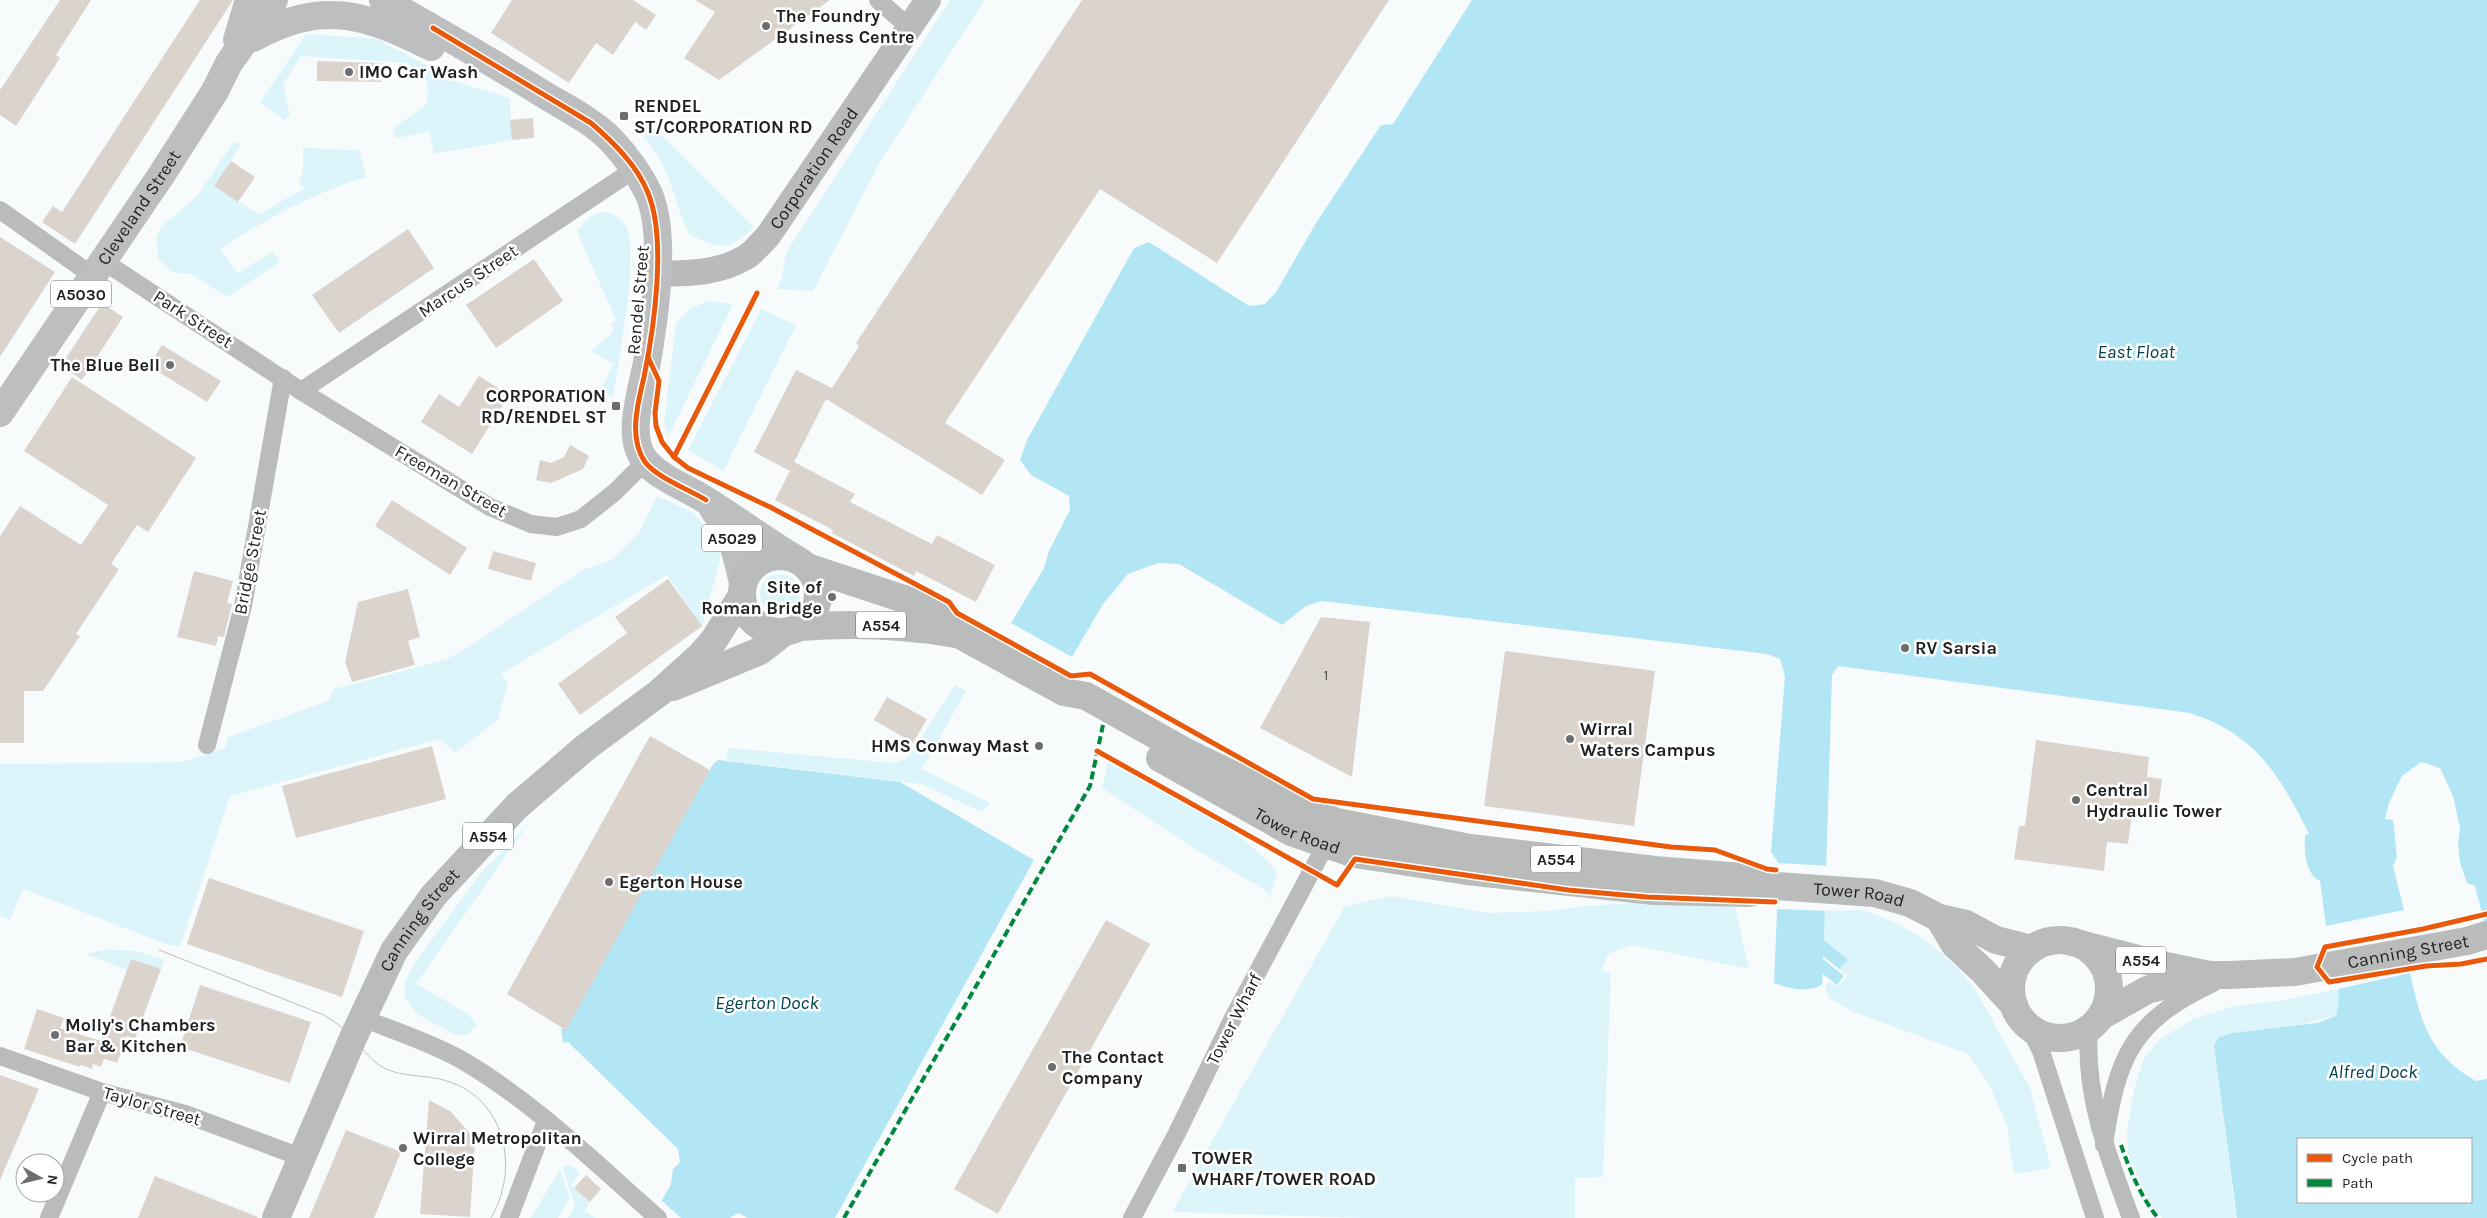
<svg xmlns="http://www.w3.org/2000/svg" width="2487" height="1218" viewBox="0 0 2487 1218" font-family="Karla,sans-serif">
	<style>
		.green { fill: #dcf5fb }
		.water { fill: #b3e6f4; fill-rule: evenodd }
		.pier { fill: #f8fbfc }
		.building { fill: #dbd4cd }
		.lines { fill: none; stroke-linecap: round; stroke-linejoin: round }
		.minor { stroke: #babbbb; stroke-width: 18 }
		.secondary { stroke: #b8babb; stroke-width: 26 }
		.primary { stroke: #bcbebf; stroke-width: 28 }
		.trunk { stroke: #babcbc; stroke-width: 28 }
		.tram { stroke: #bcbfbf; stroke-width: 1 }
		.quiet { stroke: #00873e; stroke-width: 4; stroke-dasharray: 8 4; stroke-linecap: butt }
		.cycleway-casing { stroke: #fff; stroke-width: 8 }
		.cycleway { stroke: #e8590c; stroke-width: 5 }
		.poi-dot { fill: #6b6d6e; stroke: #fff; stroke-width: 2 }
		.labels { text-anchor: middle; dominant-baseline: central; stroke-width: 5; stroke-linejoin: round; paint-order: stroke }
		.number-label { font-size: 15px; fill: #4e4e4d }
		.shield { fill: #fff; stroke: #626464; stroke-width: 1 }
		.shield-label { font-size: 16px; font-weight: bold; fill: #1f2122 }
		.poi-label { font-size: 18px; font-weight: bold; fill: #1f2122; stroke: #fff; text-anchor: start }
		.street-label { font-size: 18px; fill: #1f2122; stroke: #fff }
		.water-label { font-size: 19px; font-style: italic; fill: #004350; stroke: #fff }
	</style>
	<rect width="100%" height="100%" fill="#f8fbfc"/>
	<g class="green">
		<path d="M950,0H985L881,160L813,291L777,289L782,277L786,253Z"/>
		<path d="M306,34L377,39L460,83L510,98L512,140L434,154L429,132L396,138L393,128L425,106L428,98L427,82L416,69L407,63L301,56L283,84L290,115L285,121L260,102Z"/>
		<path d="M653,127L754,227C729,252 718,249 689,234C673,201 670,164 643,137Z"/>
		<path d="M234,141L241,145L214,186L259,214L305,188L299,183L303,171V148L359,150L366,177C311,194 268,218 220,249L238,273L273,251L280,262L227,297L191,274L172,272L158,259L156,239L161,227L198,195Z"/>
		<path d="M602,212C614,213 621,217 627,228C639,254 618,365 613,397L600,392L613,364L591,351L614,331L611,324L616,320L577,232L589,217Z"/>
		<path d="M708,301L733,304L669,435L664,424L676,323L690,309Z"/>
		<path d="M761,309L796,325L723,471L688,450Z"/>
		<path d="M657,496L694,513L719,544L720,560L702,626L667,575L501,674L508,683L497,721L455,753L440,739L230,796L180,947L166,944L23,889L10,920L0,916V764L182,762L225,748L228,737L328,701L334,689L425,665L447,659L468,647L583,570L612,560L639,532Z"/>
		<circle cx="780" cy="594" r="20"/>
		<path d="M955,685L966,691L922,769L990,803L982,812L921,784L726,760L729,748L894,763L905,759L914,749Z"/>
		<path d="M1108,763C1163,793 1237,822 1277,872L1270,899L1265,890L1198,851L1102,788Z"/>
		<path d="M529,823L416,984L467,1013L477,1025L468,1035L454,1034L417,1014L405,998V982L414,964L480,874Z"/>
		<path d="M1392,896L1488,913L1550,911L1584,906L1637,903L1735,907L1749,969L1632,945L1608,954L1601,971L1611,972L1603,1177L1575,1178V1218H1363L1172,1212L1345,906Z"/>
		<path d="M1861,910C1907,922 1946,951 1975,989L2030,1088L2051,1168L2014,1174L2007,1126L1990,1086L1968,1054L1851,1011L1829,998L1825,987L1829,981L1838,987L1847,976L1839,969L1847,960L1824,940L1825,911Z"/>
		<path d="M107,949L136,951L164,960L161,969L131,959L127,970L86,954Z"/>
		<path d="M2338,989L2339,999L2336,1016L2214,1046L2236,1218H2162L2150,1203L2128,1154L2127,1131L2134,1090L2143,1060L2159,1040L2193,1019L2234,1006L2278,1001Z"/>
		<path d="M565,1166H571L580,1173L571,1185L590,1202L584,1211L596,1218H568L575,1206L562,1167Z"/>
		<path d="M560,1169L570,1198L558,1218H531Z"/>
	</g>
	<g class="water">
		<path d="M1472,0H2487V933L2475,886L2467,883L2460,863L2458,844L2460,828L2453,796L2440,768L2421,762L2402,776L2389,803L2385,819L2393,820L2397,857L2393,866L2404,910L2326,926L2320,881C2305,873 2304,851 2305,835L2309,834C2280,775 2255,734 2190,713L1838,666L1832,675L1824,940L1848,960L1839,969L1823,956V959L1844,976L1837,985L1823,974L1822,985C1806,993 1790,989 1774,983L1779,864L1771,852L1785,676L1780,659L1767,654L1321,601L1306,606L1282,625L1179,564L1158,563L1128,574L1103,604L1072,657L1011,623L1044,568L1049,551L1070,510L1069,496L1031,475L1020,460L1027,440L1134,248L1149,242L1249,306L1265,304L1276,292L1316,223L1381,125L1393,124Z"/>
		<path d="M719,760L900,782L1034,860L835,1218H748L738,1213L730,1218H652L671,1184L673,1169L680,1162L678,1149L568,1042L563,1043L561,1029L565,1028L708,773L714,763Z"/>
		<path d="M2410,973C2421,1023 2429,1054 2476,1081L2487,1079V1218H2237L2214,1046L2219,1037L2233,1033L2317,1023L2336,1016L2339,999L2338,989ZM2298,1139H2471V1202H2298Z"/>
	</g>
	<g class="pier">
		<path d="M1777,863L1830,866L1828,911L1775,909Z"/>
		<path d="M660,1199L681,1218H649Z"/>
	</g>
	<g class="building">
		<path d="M60,0H91L56,55L60,58L16,126L0,115V90Z"/>
		<path d="M200,0H233L75,244L42,222L53,206L62,212Z"/>
		<path d="M512,0H633L656,15L646,30L635,22L613,55L596,43L569,83L491,33Z"/>
		<path d="M695,0H830L719,80L684,58L715,12Z"/>
		<path d="M1082,0H1389L1217,263L1100,189L945,423L1005,460L982,495L826,399L794,462L855,494L850,502L932,544L937,535L995,565L976,602L916,571L914,576L832,533L833,530L775,500L790,471L754,452L796,370L832,388L859,346L856,343Z"/>
		<path d="M317,61L381,63V82L317,81Z"/>
		<path d="M533,118L534,138L512,140L510,120Z"/>
		<path d="M231,161L255,177L238,202L214,186Z"/>
		<path d="M408,229L434,268L339,333L312,295Z"/>
		<path d="M0,237L55,272L0,357Z"/>
		<path d="M534,259L563,301L496,348L466,305Z"/>
		<path d="M102,303L123,317L82,380L61,366Z"/>
		<path d="M162,345L221,381L207,402L149,366Z"/>
		<path d="M479,376L509,395L472,454L421,422L439,394L459,407Z"/>
		<path d="M72,377L196,458L148,532L137,525L111,564L119,569L76,634L80,636L43,691H24V743H0V536L20,506L81,545L108,505L24,451Z"/>
		<path d="M570,445L589,456L583,469L551,483L536,480L540,460L551,463L564,457Z"/>
		<path d="M392,500L467,548L450,575L375,526Z"/>
		<path d="M493,551L536,563L531,581L488,569Z"/>
		<path d="M194,571L233,581L227,603L232,604L224,637L218,636L216,646L177,637Z"/>
		<path d="M668,579L702,626L580,715L558,684L627,633L615,617Z"/>
		<path d="M408,589L420,637L408,641L415,665L352,682L345,662L358,602Z"/>
		<path d="M1321,617L1370,622L1352,777L1260,728Z"/>
		<path d="M1505,651L1655,671L1634,826L1484,806Z"/>
		<path d="M887,697L927,719L913,743L874,720Z"/>
		<path d="M650,736L710,770L566,1030L507,994Z"/>
		<path d="M2036,740L2149,757L2147,777L2162,779L2157,817L2132,813L2128,844L2107,842L2104,871L2014,859L2019,826H2025Z"/>
		<path d="M432,746L446,799L296,838L282,786Z"/>
		<path d="M209,878L364,931L342,997L187,944Z"/>
		<path d="M1106,920L1150,944L998,1214L954,1189Z"/>
		<path d="M131,959L161,969L135,1039L127,1036L117,1063L104,1059L101,1067L93,1064L92,1069L81,1065L80,1067L24,1049L37,1009L64,1018L60,1028L101,1041Z"/>
		<path d="M200,985L311,1022L290,1083L180,1047Z"/>
		<path d="M0,1075L39,1089L0,1180Z"/>
		<path d="M429,1100L450,1111L475,1139L470,1217L420,1214Z"/>
		<path d="M346,1130L401,1152L374,1218H309Z"/>
		<path d="M586,1175L601,1189L590,1202L574,1188Z"/>
		<path d="M155,1176L258,1217L257,1218H138Z"/>
	</g>
	<g class="lines">
		<g class="minor">
			<path d="M878,0L910,28"/>
			<path d="M0,210L93,276"/>
			<path d="M103,261L301,391L490,507L531,524L557,527L581,519L615,492L645,462"/>
			<path d="M301,391L635,169"/>
			<path d="M207,745L243,606L283,378"/>
			<path d="M362,1018C395,1031 429,1042 460,1059C533,1101 595,1163 658,1218"/>
			<path d="M2029,1027L2041,1051L2095,1218"/>
			<path d="M2089,1028C2084,1096 2108,1156 2131,1218"/>
			<path d="M0,1056L102,1092L185,1114L303,1158"/>
			<path d="M2104,1145C2117,1058 2130,1022 2213,983"/>
			<path d="M49,1218L102,1092"/>
			<path d="M509,1218L546,1121"/>
			<path d="M1132,1218L1177,1133L1233,1018L1331,835"/>
		</g>
		<path class="secondary" id="s1" d="M657,274C688,273 718,274 746,257C754,252 761,243 768,236L928,0"/>
		<g class="primary">
			<path d="M383,0C437,31 491,61 543,94C566,108 593,121 612,141C625,155 639,174 648,192C667,234 655,312 648,356C644,386 623,438 647,463C662,479 685,487 704,499C735,518 764,540 796,559"/>
			<path d="M253,38C322,0 363,13 431,47"/>
			<path d="M237,40L249,0"/>
			<path id="s2" d="M0,413L162,174L215,91L229,63L274,0"/>
			<path d="M713,509C733,534 736,553 743,583"/>
		</g>
		<g class="trunk">
			<circle cx="780" cy="594" r="38"/>
			<path d="M807,567L910,601L936,615L960,635L1064,692L1086,696L1184,751L1303,809L1337,822L1470,848L1655,870L1755,878L1776,886"/>
			<path d="M800,627C854,623 904,625 956,634"/>
			<path d="M673,687L760,651L783,633"/>
			<path id="s3" d="M1160,758L1291,832L1355,854L1467,871L1654,891L1749,893L1776,886L1875,893L1910,903L1939,918L1966,924L1996,940L2032,949"/>
			<path d="M1939,918L1955,945L1983,971L2014,1005"/>
			<circle cx="2060" cy="989" r="49"/>
			<path id="s4" d="M2072,942L2166,966L2210,975H2229L2295,972L2467,941L2487,935"/>
			<path d="M2101,1016L2147,990L2199,977"/>
			<path id="s5" d="M276,1218L353,1038L394,951L434,895L517,806L586,747L659,693L700,656L714,640L741,597"/>
		</g>
		<path class="tram" d="M159,950L324,1015C335,1022 345,1029 354,1039C363,1049 371,1061 384,1068C403,1078 426,1074 447,1081C506,1099 520,1169 491,1218"/>
		<g class="quiet">
			<path d="M2121,1145C2130,1171 2141,1197 2158,1218"/>
			<path d="M844,1218L1090,786L1103,725"/>
		</g>
		<defs>
			<g id="cycleway">
				<path d="M433,28L591,123C613,142 637,165 648,193C667,239 654,328 644,377C638,403 628,437 645,462C656,477 690,490 706,500"/>
				<path d="M648,357L659,381L655,413L656,426L662,442L674,457L688,468L770,507L949,602L957,613L1071,676L1090,674L1313,799L1671,847L1715,850L1767,869L1776,870"/>
				<path d="M674,457L757,293"/>
				<path d="M1097,751L1337,885L1355,859L1568,890L1647,897L1775,902"/>
				<path d="M2487,914L2423,929L2325,947L2317,967L2329,982L2426,966L2461,964L2487,959"/>
			</g>
		</defs>
		<use href="#cycleway" class="cycleway-casing"/>
		<use href="#cycleway" class="cycleway"/>
	</g>
	<g class="poi-dot">
		<circle cx="766" cy="26" r="5"/>
		<circle cx="349" cy="72" r="5"/>
		<rect x="619" y="111" width="10" height="10" rx="2.5"/>
		<circle cx="170" cy="365" r="5"/>
		<rect x="611" y="401" width="10" height="10" rx="2.5"/>
		<circle cx="832" cy="597" r="5"/>
		<circle cx="1905" cy="648" r="5"/>
		<circle cx="1570" cy="739" r="5"/>
		<circle cx="1039" cy="746" r="5"/>
		<circle cx="2076" cy="800" r="5"/>
		<circle cx="609" cy="882" r="5"/>
		<circle cx="55" cy="1035" r="5"/>
		<circle cx="1052" cy="1067" r="5"/>
		<circle cx="403" cy="1148" r="5"/>
		<rect x="1177" y="1163" width="10" height="10" rx="2.5"/>
	</g>
	<g class="labels">
		<g class="number-label">
			<text x="1326" y="675">1</text>
		</g>
		<g class="shield">
			<rect x="51" y="280.5" width="60" height="27" rx="4"/>
			<rect x="702" y="524.5" width="60" height="27" rx="4"/>
			<rect x="856" y="611.5" width="50" height="27" rx="4"/>
			<rect x="463" y="822.5" width="50" height="27" rx="4"/>
			<rect x="1531" y="845.5" width="50" height="27" rx="4"/>
			<rect x="2116" y="946.5" width="50" height="27" rx="4"/>
		</g>
		<g class="shield-label">
			<text x="81" y="294">A5030</text>
			<text x="732" y="538">A5029</text>
			<text x="881" y="625">A554</text>
			<text x="488" y="836">A554</text>
			<text x="1556" y="859">A554</text>
			<text x="2141" y="960">A554</text>
		</g>
		<g class="poi-label">
			<text x="776" y="16">The Foundry<tspan x="776" dy="21">Business Centre</tspan></text>
			<text x="359" y="72">IMO Car Wash</text>
			<text x="634" y="106">RENDEL<tspan x="634" dy="21">ST/CORPORATION RD</tspan></text>
			<text x="160" y="365" text-anchor="end">The Blue Bell</text>
			<text x="606" y="396" text-anchor="end">CORPORATION<tspan x="606" dy="21">RD/RENDEL ST</tspan></text>
			<text x="822" y="587" text-anchor="end">Site of<tspan x="822" dy="21">Roman Bridge</tspan></text>
			<text x="1915" y="648">RV Sarsia</text>
			<text x="1580" y="729">Wirral<tspan x="1580" dy="21">Waters Campus</tspan></text>
			<text x="1029" y="746" text-anchor="end">HMS Conway Mast</text>
			<text x="2086" y="790">Central<tspan x="2086" dy="21">Hydraulic Tower</tspan></text>
			<text x="619" y="882">Egerton House</text>
			<text x="65" y="1025">Molly's Chambers<tspan x="65" dy="21">Bar &amp; Kitchen</tspan></text>
			<text x="1062" y="1057">The Contact<tspan x="1062" dy="21">Company</tspan></text>
			<text x="413" y="1138">Wirral Metropolitan<tspan x="413" dy="21">College</tspan></text>
			<text x="1192" y="1158">TOWER<tspan x="1192" dy="21">WHARF/TOWER ROAD</tspan></text>
		</g>
		<g class="street-label">
			<text stroke="none"><textPath href="#s1" startOffset="204">Corporation Road</textPath></text>
			<text stroke="none"><textPath href="#s2" startOffset="248">Cleveland Street</textPath></text>
			<text transform="translate(468 281) rotate(-34)">Marcus Street</text>
			<text transform="translate(638 300) rotate(-85)">Rendel Street</text>
			<text transform="translate(193 319) rotate(33)">Park Street</text>
			<text transform="translate(451 481) rotate(30)">Freeman Street</text>
			<text transform="translate(250 562) rotate(-79)">Bridge Street</text>
			<text stroke="none"><textPath href="#s3" startOffset="156">Tower Road</textPath></text>
			<text stroke="none"><textPath href="#s3" startOffset="726">Tower Road</textPath></text>
			<text stroke="none"><textPath href="#s5" startOffset="332">Canning Street</textPath></text>
			<text stroke="none"><textPath href="#s4" startOffset="342">Canning Street</textPath></text>
			<text transform="translate(1234 1019) rotate(-63)">Tower Wharf</text>
			<text transform="translate(152 1106) rotate(16)">Taylor Street</text>
		</g>
		<g class="water-label">
			<text x="2136" y="352">East Float</text>
			<text x="767" y="1003">Egerton Dock</text>
			<text x="2373" y="1072">Alfred Dock</text>
		</g>
	</g>
	<rect x="2297" y="1138" width="175" height="65" fill="#ffffff" stroke="#a5a6a7"/>
	<rect x="2307" y="1154" width="25" height="8" fill="#e8590c" stroke="#a5a6a7"/>
	<text x="2342" y="1163" font-size="15" fill="#1f2122">Cycle path</text>
	<rect x="2307" y="1179" width="25" height="8" fill="#00873e" stroke="#a5a6a7"/>
	<text x="2342" y="1188" font-size="15" fill="#1f2122">Path</text>
	<g transform="translate(40 1178) rotate(98)"><circle r="24" fill="#ffffff" stroke="#a5a6a7"/>
	<path d="M0-4L9 19L0 12L-9 19Z" fill="#6b6d6e"/>
	<text y="-8" font-size="14" font-weight="bold" text-anchor="middle" fill="#1f2122">N</text>
	</g>
</svg>
